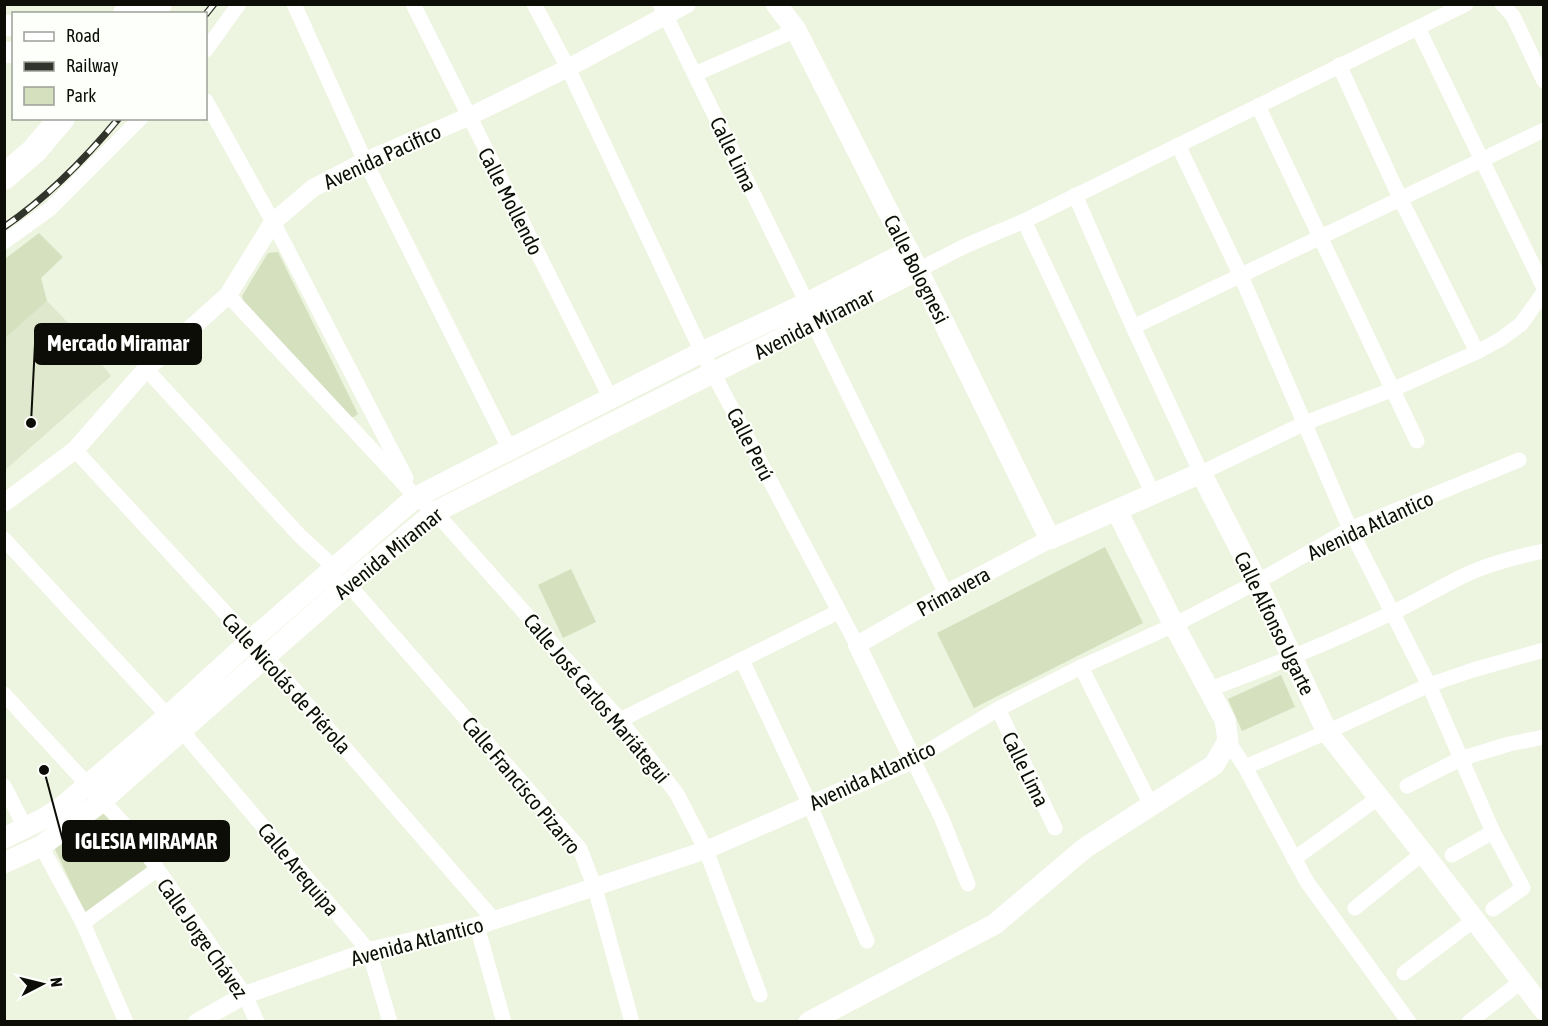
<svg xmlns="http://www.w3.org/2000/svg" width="1548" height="1026" viewBox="0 0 1548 1026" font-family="'Asap Condensed',sans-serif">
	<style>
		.built { fill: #dfe8cd }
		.green { fill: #d5e0bf }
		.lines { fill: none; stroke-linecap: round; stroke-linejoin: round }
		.minor { stroke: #fff; stroke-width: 15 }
		.tertiary { stroke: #fff; stroke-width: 18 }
		.secondary { stroke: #fff; stroke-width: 21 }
		.trunk { stroke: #fff; stroke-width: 26 }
		.rail-casing { stroke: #31342b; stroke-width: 7 }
		.rail { stroke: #fdfffa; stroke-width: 4.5; stroke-dasharray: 14; stroke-linecap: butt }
		.labels { text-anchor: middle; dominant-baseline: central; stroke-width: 4.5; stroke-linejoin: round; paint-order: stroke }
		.street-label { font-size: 21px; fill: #0b0d06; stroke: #fdfffa }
		.leader { fill: none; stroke: #0b0d06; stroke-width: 2 }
		.callout-dot { fill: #0b0d06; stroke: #fdfffa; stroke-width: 2 }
		.callout { fill: #0b0d06; stroke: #0b0d06; stroke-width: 2 }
		.callout-label { font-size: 22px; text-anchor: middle; font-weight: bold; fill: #fff }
	</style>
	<rect width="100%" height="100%" fill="#edf4df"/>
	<path class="built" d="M47,301L73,328L111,376L5,470L4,338Z"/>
	<g class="green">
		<path d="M39,233L63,257L41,278L47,301L5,338V259Z"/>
		<path d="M278,252L358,414L354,417H348L245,308L242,296L268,253Z"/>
		<path d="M1105,547L1143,623L974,708L937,633Z"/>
		<path d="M571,569L596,622L563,638L538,585Z"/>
		<path d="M1281,675L1295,707L1242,731L1228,699Z"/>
		<path d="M88,798L150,862V869L85,913L46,830Z"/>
	</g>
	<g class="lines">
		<g class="minor">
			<path d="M294,4L365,161L509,448"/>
			<path d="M413,4L610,397"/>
			<path d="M534,4L568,68L702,352L857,645"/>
			<path d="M660,4L807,303"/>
			<path d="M1502,4L1513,16L1544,81"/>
			<path d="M1418,28L1544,288"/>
			<path d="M206,50L239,4"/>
			<path d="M1339,65L1401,200L1477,352"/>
			<path d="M695,74L796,30"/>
			<path d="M206,101L273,222L406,478"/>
			<path d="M1258,106L1417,441"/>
			<path d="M1178,145L1241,276L1350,529L1429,685L1493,832L1523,888L1493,909"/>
			<path d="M1075,195L1133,327L1201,473L1305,423L1394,389L1477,352L1501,339L1521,324L1544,292"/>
			<path d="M1024,221L1153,494"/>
			<path d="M4,242L50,209L141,118"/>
			<path d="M918,270L965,246L1024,221L1466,4"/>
			<path d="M228,295L416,497L435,512L620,720L677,794L706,850L760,995"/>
			<path d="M814,324L946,594"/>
			<path d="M1133,327L1544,130"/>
			<path d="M146,369L300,536L335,568"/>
			<path d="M75,450L266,657L494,920"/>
			<path d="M4,539L168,716"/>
			<path d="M348,584L580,849L595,888L632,1022"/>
			<path d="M742,660L810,805L867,941"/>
			<path d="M1081,667L1151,805"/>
			<path d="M1210,689C1269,667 1326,644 1383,617C1410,605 1435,590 1461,577C1487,564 1515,557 1544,551"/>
			<path d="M4,694L133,834L245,995L257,1022"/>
			<path d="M998,709L1055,828"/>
			<path d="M620,720L838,612"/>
			<path d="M181,730L369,951L390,1022"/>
			<path d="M1228,741L1245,767L1307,882L1409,1022"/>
			<path d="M1245,767L1327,732L1429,685L1473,670L1544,650"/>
			<path d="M4,786L25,827"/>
			<path d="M1407,786L1460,759L1509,744L1544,737"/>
			<path d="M41,846L83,923L126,1022"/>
			<path d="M1452,855L1493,832"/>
			<path d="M1294,859L1378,798"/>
			<path d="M968,884L942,819L913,760L998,709L1081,667L1174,625L1257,582L1350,529L1519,460"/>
			<path d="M1355,908L1423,853"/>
			<path d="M83,923L156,870"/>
			<path d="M477,926L504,1022"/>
			<path d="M1404,973L1474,920"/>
			<path d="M1469,1022L1522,981"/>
		</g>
		<g class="tertiary">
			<path d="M4,503L75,450L146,369L228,295L273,222L313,188L365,161L468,117L568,68L687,4"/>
			<path d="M197,1022L245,995L369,951L477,926L706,850L913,760L857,645L946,594L1050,539"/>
		</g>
		<g class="secondary">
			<path d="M776,4L796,30L918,270L1050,539L1201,473L1257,582L1327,732L1423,853L1544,1010"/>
			<path d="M4,25L14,26"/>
			<path d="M4,52L14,53"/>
			<path d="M4,838L43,819L62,807L168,716L250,641L416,497L702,352L807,303L909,251"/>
			<path d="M4,863L41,846L96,806L348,584L435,512L918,270"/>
			<path d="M809,1022L995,924L1085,848L1214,765L1228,741L1225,720L1174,625L1117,511"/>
		</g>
		<g class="trunk">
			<path d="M126,14L133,4"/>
			<path d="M151,14L159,4"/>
			<path d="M4,177L34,151L62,118"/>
		</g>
		<defs>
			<g id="rail">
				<path d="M206,14L214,4"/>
				<path d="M4,227C48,197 85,159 119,118"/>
			</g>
		</defs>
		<use href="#rail" class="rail-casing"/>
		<use href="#rail" class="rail"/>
	</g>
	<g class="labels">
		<g class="street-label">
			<text transform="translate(734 154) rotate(64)">Calle Lima</text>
			<text transform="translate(382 156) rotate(-25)">Avenida Pacifico</text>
			<text transform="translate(511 201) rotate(63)">Calle Mollendo</text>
			<text transform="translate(917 269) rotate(63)">Calle Bolognesi</text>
			<text transform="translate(814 323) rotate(-27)">Avenida Miramar</text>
			<text transform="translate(751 444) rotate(63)">Calle Perú</text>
			<text transform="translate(1370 525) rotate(-25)">Avenida Atlantico</text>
			<text transform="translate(388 553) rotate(-39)">Avenida Miramar</text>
			<text transform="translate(953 591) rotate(-29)">Primavera</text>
			<text transform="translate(1275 623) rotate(64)">Calle Alfonso Ugarte</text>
			<text transform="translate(287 683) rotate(48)">Calle Nicolás de Piérola</text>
			<text transform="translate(597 698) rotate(50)">Calle José Carlos Mariátegui</text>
			<text transform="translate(1026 769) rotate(64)">Calle Lima</text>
			<text transform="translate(872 775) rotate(-25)">Avenida Atlantico</text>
			<text transform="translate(522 785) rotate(50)">Calle Francisco Pizarro</text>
			<text transform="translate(299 869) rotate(50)">Calle Arequipa</text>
			<text transform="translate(203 938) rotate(55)">Calle Jorge Chávez</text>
			<text transform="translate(417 941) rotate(-15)">Avenida Atlantico</text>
		</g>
	</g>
	<path class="leader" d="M31 423L35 344M44 770L63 841"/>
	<g class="callout-dot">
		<circle cx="31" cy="423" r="6"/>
		<circle cx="44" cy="770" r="6"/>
	</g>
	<g class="callout">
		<rect x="35" y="324" width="166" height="40" rx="6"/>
		<rect x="63" y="821" width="166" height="40" rx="6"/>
	</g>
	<g class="callout-label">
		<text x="118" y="351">Mercado Miramar</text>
		<text x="146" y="849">IGLESIA MIRAMAR</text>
	</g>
	<rect width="1548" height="1026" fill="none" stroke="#0b0d06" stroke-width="12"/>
	<rect x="12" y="12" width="195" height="108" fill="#fdfffa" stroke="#9c9e98" stroke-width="1.5"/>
	<rect x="24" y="32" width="30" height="9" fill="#ffffff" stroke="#9c9e98" stroke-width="1.5"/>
	<text x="66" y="42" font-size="18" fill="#0b0d06">Road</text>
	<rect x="24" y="62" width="30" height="9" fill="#31342b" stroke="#9c9e98" stroke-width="1.5"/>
	<text x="66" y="72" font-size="18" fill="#0b0d06">Railway</text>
	<rect x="24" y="87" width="30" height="18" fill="#d5e0bf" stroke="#9c9e98" stroke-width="1.5"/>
	<text x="66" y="102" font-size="18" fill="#0b0d06">Park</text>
	<g transform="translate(42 984) rotate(83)" stroke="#fdfffa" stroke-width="4.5" paint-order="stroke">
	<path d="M0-4.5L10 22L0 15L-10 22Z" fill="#0b0d06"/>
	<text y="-9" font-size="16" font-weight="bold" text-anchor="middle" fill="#0b0d06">N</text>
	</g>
</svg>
